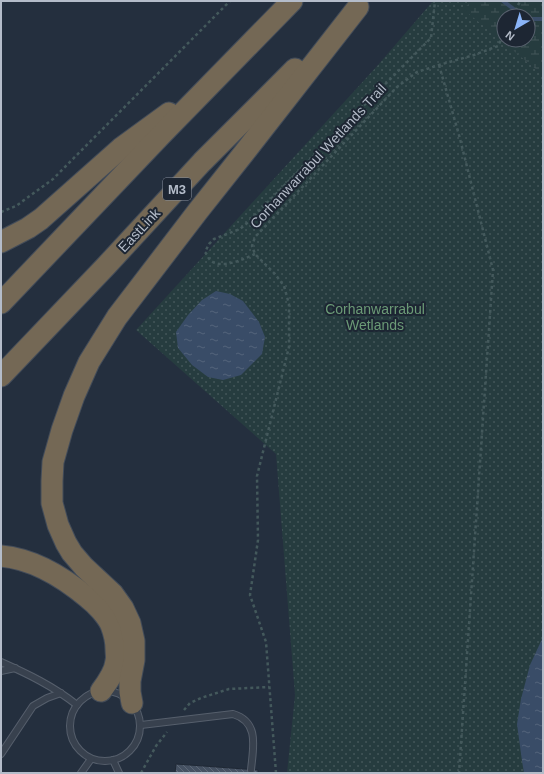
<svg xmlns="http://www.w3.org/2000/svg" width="544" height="774" viewBox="0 0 544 774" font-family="Arial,sans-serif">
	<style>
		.grass { fill: url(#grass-dots) }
		.wetland { fill: url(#wetland-marsh); fill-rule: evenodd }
		.water { fill: url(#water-ripples) }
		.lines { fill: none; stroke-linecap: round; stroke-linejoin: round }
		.stream { stroke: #394c67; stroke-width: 4 }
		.building { fill: url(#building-back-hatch); stroke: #1f2835 }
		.service-casing { stroke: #565f6c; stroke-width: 8 }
		.motorway-casing { stroke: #434c59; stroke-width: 23 }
		.path { stroke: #44595c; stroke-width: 2.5; stroke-dasharray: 3 3; stroke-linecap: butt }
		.service { stroke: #38414e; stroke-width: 6 }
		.motorway { stroke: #746855; stroke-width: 21 }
		.labels { text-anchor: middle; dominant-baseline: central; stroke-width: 4; stroke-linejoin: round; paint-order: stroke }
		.shield { fill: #1d2633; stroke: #878f9c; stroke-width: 1 }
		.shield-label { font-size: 13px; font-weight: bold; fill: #b4bcc9 }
		.street-label { font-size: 14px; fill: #b4bcc9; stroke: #1d2633 }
		.park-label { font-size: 14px; fill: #6b9a76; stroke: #1d2633 }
	</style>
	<defs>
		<pattern id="grass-dots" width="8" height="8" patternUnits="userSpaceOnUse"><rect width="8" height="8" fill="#263c3f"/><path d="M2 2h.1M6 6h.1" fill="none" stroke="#435659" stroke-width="1.8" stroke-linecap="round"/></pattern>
		<pattern id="wetland-marsh" width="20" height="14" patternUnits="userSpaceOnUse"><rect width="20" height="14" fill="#263c3f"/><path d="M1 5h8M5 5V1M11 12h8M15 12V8" fill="none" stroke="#435659"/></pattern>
		<pattern id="water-ripples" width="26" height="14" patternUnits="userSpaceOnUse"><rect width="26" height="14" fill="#394c67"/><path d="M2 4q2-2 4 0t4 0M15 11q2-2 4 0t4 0" fill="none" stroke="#53647b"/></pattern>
		<pattern id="building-back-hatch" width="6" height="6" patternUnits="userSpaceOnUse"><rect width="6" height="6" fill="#455162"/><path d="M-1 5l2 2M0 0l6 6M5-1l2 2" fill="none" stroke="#5d6877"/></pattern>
	</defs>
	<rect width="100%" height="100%" fill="#242f3e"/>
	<path class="grass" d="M433,1H472L464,9L543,75V773H287L295,695L276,454L136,330L378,65Z"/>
	<path class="wetland" d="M472,1H543V75L463,9ZM504,16H528V40H504Z"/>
	<g class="water">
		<path d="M216,291L230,294L243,301L259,322L265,337L262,354L241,375L223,380L208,377L192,365L178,348L176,332L188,315L202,300Z"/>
		<path d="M543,637V773H524L522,761L517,724L521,699L530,665Z"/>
	</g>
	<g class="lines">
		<g class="stream">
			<path d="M503,1L523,16"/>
			<path d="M528,19H543"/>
		</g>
	</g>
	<path class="building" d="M176,764L258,770V773H175Z"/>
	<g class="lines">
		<defs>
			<g id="service">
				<path d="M1,662C28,674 53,686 77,705"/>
				<path d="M1,671L15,668"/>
				<circle cx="105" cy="726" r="35"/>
				<path d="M141,725L233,714C260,722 253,748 251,770"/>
				<path d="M1,754L33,706L47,698L61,693"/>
				<path d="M113,760L119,773"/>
				<path d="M81,773L91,759"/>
			</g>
			<g id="motorway">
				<path d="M1,242L28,228L41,219L121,148L169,113"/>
				<path d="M1,303L161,135L292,1"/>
				<path d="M1,376L106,266L202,162L295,69"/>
				<path d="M1,556C34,559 63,577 88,598C96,604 107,616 111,625C114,633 116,641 116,649C116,653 117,658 116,661C115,672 107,683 101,691"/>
				<path d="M132,703L130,692V681L134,660V641L130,623L123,608L113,594L84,567L72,553L66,543L58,525L52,503V481L53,462L62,430L74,396L89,362L117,317L198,211L244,153L358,7"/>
			</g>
		</defs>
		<use href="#service" class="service-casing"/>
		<use href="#motorway" class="motorway-casing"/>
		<g class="path">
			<path d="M513,16L520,1"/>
			<path d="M439,65L459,135L493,270L459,773"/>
			<path d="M1,212L16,206L53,179L230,1"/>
			<path d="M255,254C244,259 221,270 210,260C208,258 207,254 205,252L209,244L214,239L240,229L246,224L431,38L435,1"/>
			<path d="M184,710L190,703L201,698L229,689L269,687"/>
			<path d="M141,773L156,746L167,732"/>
			<path d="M276,773L266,642L250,595L258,540L257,476L289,347V304L284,286L275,274L255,254L252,246L255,237L397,87L417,72L439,65L474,55L498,46L504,34"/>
		</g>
		<use href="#service" class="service"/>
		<use href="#motorway" class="motorway"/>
	</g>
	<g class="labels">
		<rect class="shield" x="163" y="178" width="28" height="22" rx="3"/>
		<g class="shield-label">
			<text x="177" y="189">M3</text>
		</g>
		<g class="street-label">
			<text transform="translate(318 156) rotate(-47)">Corhanwarrabul Wetlands Trail</text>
			<text transform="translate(139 230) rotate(-47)">EastLink</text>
		</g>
		<g class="park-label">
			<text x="375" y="309">Corhanwarrabul<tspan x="375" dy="16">Wetlands</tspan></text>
		</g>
	</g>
	<rect width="544" height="774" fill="none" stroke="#b4bcc9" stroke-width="4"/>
	<g transform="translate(516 28) rotate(218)"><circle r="19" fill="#1d2633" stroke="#59626f"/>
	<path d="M0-3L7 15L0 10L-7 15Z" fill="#8ab4f8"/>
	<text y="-6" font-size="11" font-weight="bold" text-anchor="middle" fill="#b4bcc9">N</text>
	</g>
</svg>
